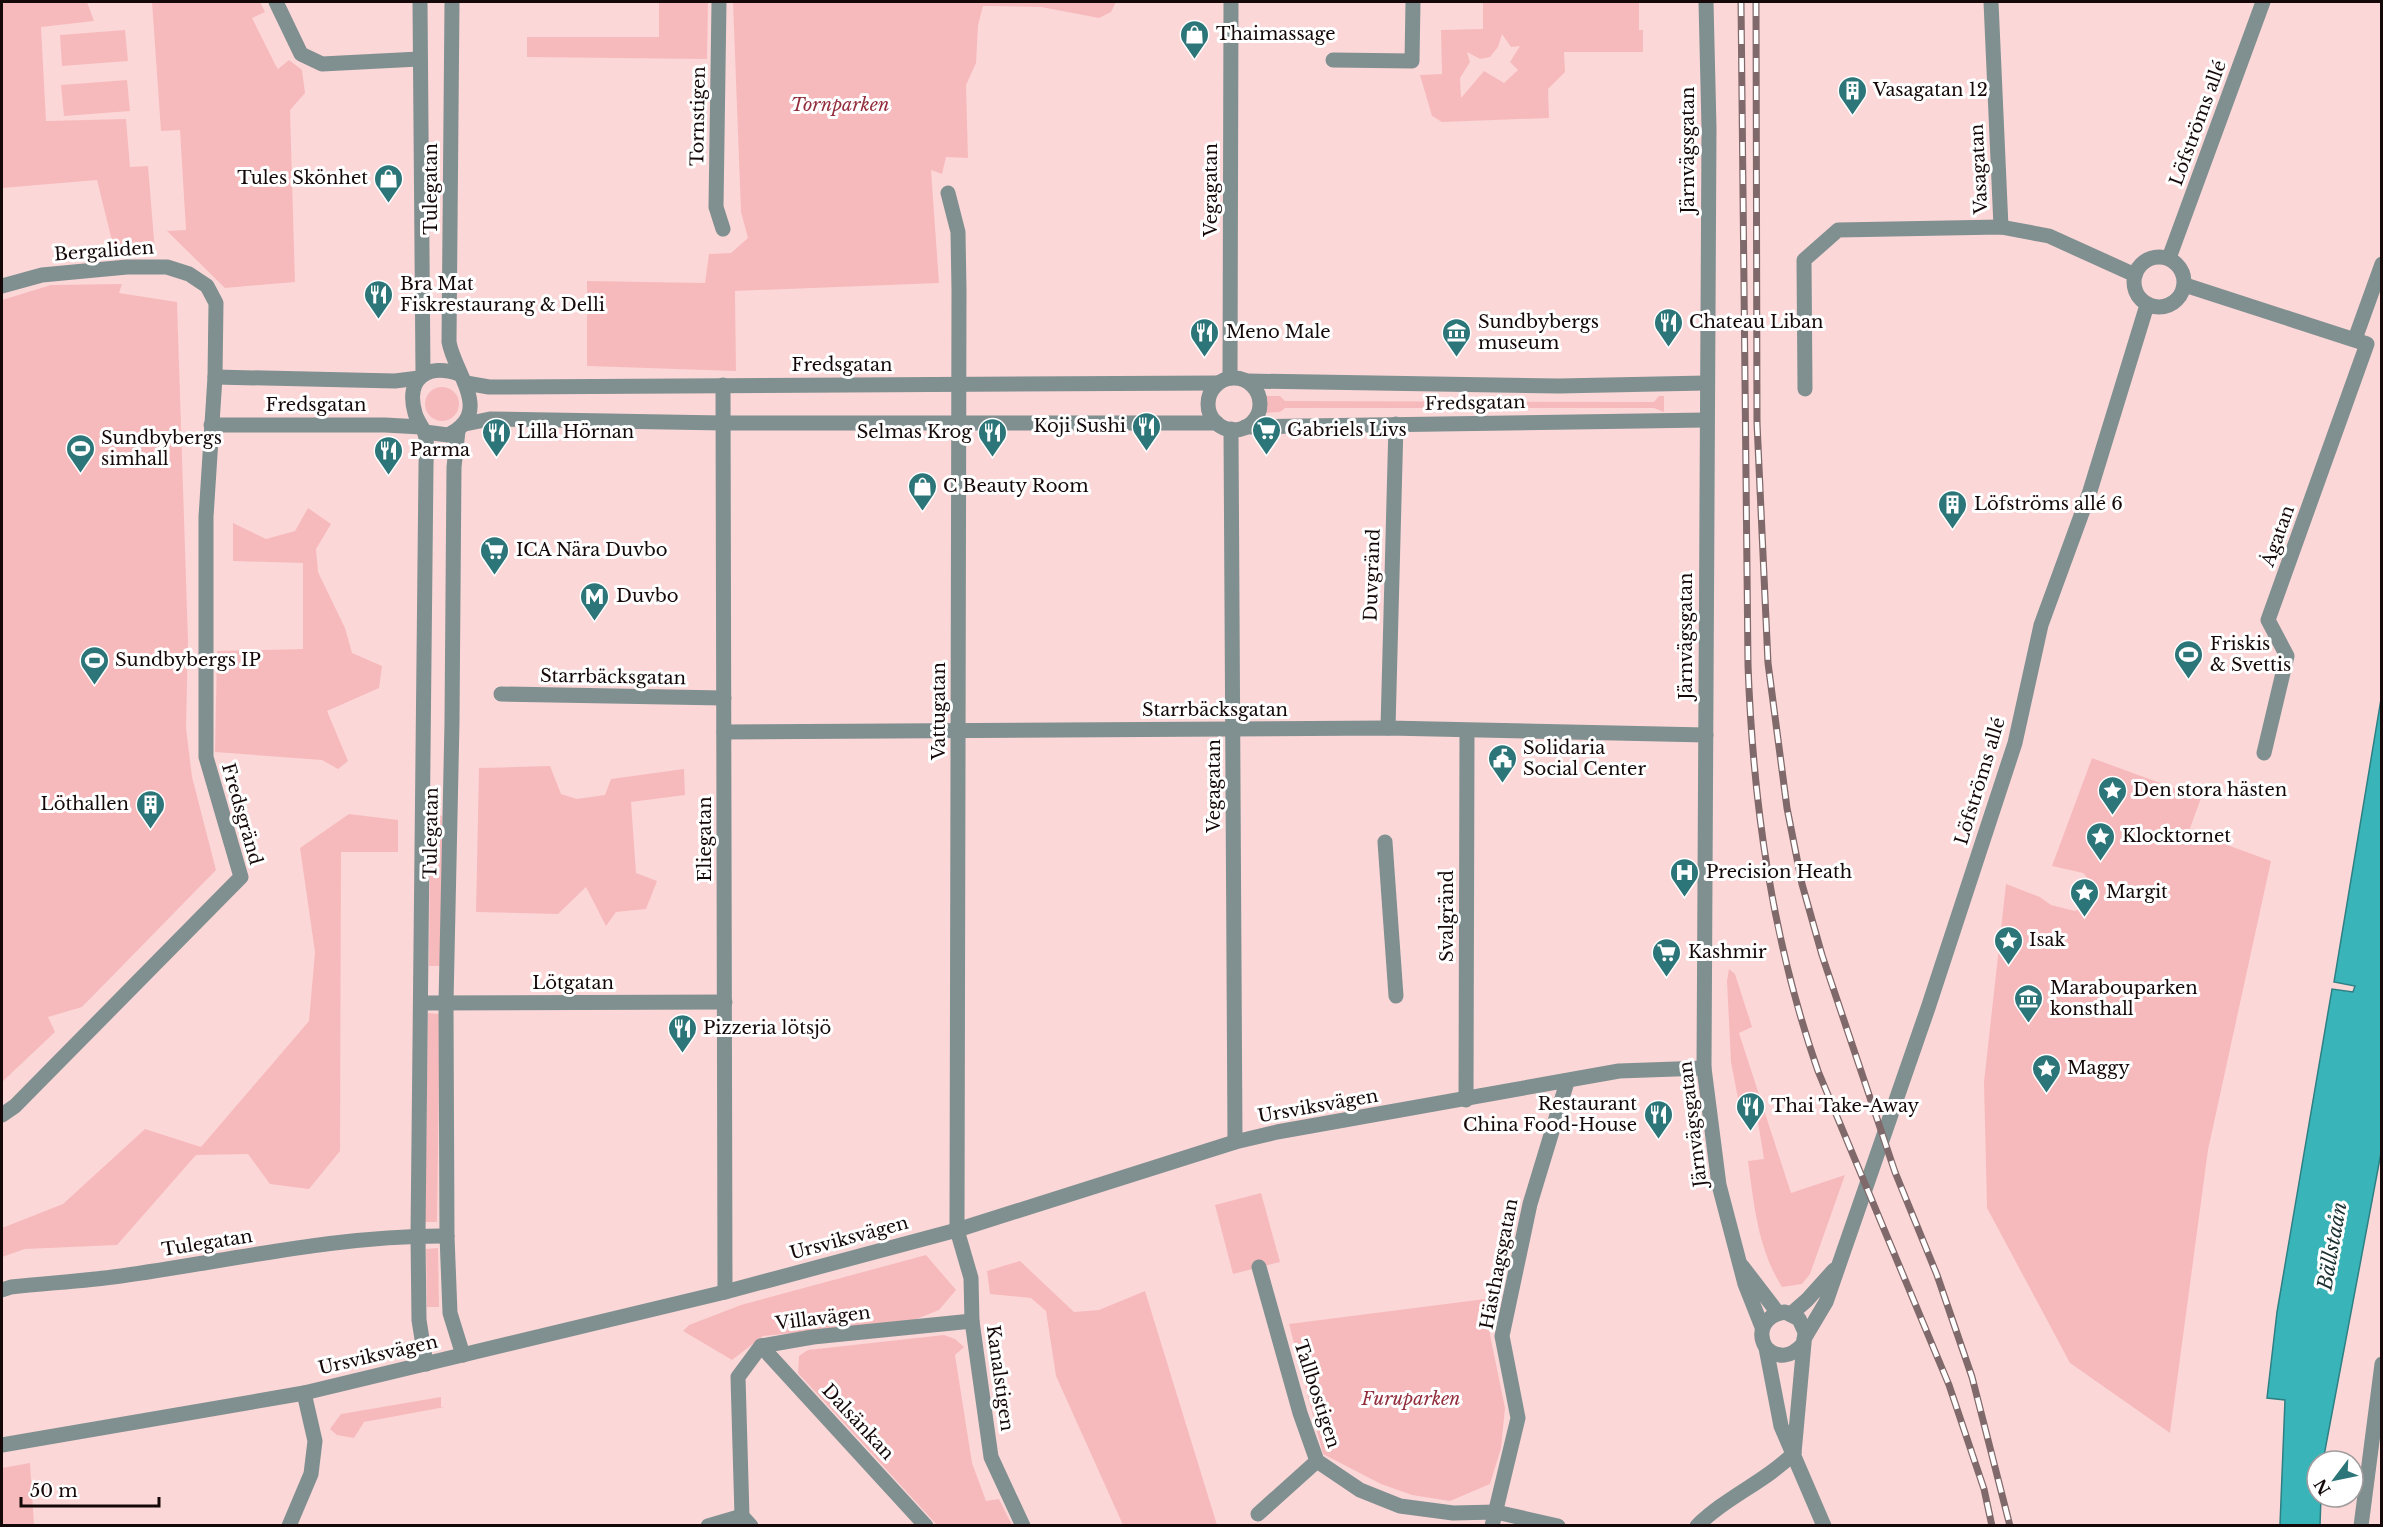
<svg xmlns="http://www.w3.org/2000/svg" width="2383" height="1527" viewBox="0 0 2383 1527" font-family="'Libre Baskerville',serif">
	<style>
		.green { fill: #f7babc; fill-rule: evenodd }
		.water { fill: #39b4b9; stroke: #2e8084; stroke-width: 1.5 }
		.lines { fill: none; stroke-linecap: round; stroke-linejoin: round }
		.minor { stroke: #809090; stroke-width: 15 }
		.tertiary { stroke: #809090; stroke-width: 15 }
		.rail-casing { stroke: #80696a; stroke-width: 7 }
		.rail { stroke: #fff; stroke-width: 4.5; stroke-dasharray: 14; stroke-linecap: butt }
		.labels { text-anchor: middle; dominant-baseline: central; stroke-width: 6; stroke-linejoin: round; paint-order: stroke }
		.poi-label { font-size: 18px; fill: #140809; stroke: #fff; text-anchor: start }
		.park-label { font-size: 18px; font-style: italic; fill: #932e3d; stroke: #fff }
		.street-label { font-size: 18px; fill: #140809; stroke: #fff }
		.water-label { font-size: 20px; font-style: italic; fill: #1a2f30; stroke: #fff }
	</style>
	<rect width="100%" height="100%" fill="#fcd7d8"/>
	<g class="green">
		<path d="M2,2H87L94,21L41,27L46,121L126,119L130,167L148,166L155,252L114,249L97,180L2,188Z"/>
		<path d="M152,2H260L265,12L252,18L276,66L278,69L289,60L302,70L305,93L290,110L295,282L225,288L167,231L186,230L180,130L161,131Z"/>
		<path d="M659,2H708L707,59L527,57V37H659Z"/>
		<path d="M733,2H1116L1111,12L1099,18L1041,7L983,6L978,25L976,63L966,85L968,158L946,157L942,174L931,170L939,283L735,291L736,371L587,366V281L705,283L709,254L731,253L748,238L741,212Z"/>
		<path d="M1483,2H1639V30H1643V52H1564L1565,72L1548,89L1549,118L1442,122L1432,116L1420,75L1442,74L1441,30L1483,29ZM1502,34L1511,47L1520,46L1510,62L1518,70L1504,83L1484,71L1461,98L1460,78L1470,62L1467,52L1480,59L1490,57L1498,47Z"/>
		<path d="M125,30L128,61L62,66L60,35Z"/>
		<path d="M127,80L130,111L64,116L61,85Z"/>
		<path d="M122,284L119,293L177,302L188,641L186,728L192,777L216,870L82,1007L48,1017L55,1032L2,1082V300L51,285Z"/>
		<circle cx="442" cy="404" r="17"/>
		<path d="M1262,396H1280L1285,401L1654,402L1659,396H1664V412L1654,408H1285L1280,412L1262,413Z"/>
		<path d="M308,508L331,524L316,549L318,572L345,628L352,653L382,666L379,688L327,711L348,761L338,769L322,760L215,752L217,651L303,649V563L233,561V523L266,539L295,531Z"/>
		<path d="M2092,758L2201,798L2189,831L2271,861L2208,1150L2170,1433L2070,1363L1987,1208L1984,1082L2006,884L2040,897L2051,905L2075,911L2088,904L2093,884L2083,873L2052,866Z"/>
		<path d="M550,766L561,794L577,799L605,795L611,779L684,769L685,795L631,802L636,873L657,881L646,909L616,912L606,926L586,887L558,914L476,912L479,768Z"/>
		<path d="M349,814L398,820V852H341L340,1151L309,1189L270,1184L248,1154L196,1155L117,1245L25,1249L2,1257V1228L63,1204L145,1129L201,1147L309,1021L315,952L300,848Z"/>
		<path d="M430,816H442V966H429Z"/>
		<path d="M1729,969L1735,974L1752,1027L1739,1033L1791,1193L1845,1175L1810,1274L1802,1284L1782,1287C1758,1249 1754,1205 1748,1161L1764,1159L1755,1104H1739L1731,1062L1727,981Z"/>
		<path d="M428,1013L440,1014L437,1222H425Z"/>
		<path d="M1261,1193L1280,1262L1233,1274L1215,1205Z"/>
		<path d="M438,1248L439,1307H427L426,1249Z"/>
		<path d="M926,1255L956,1290L939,1310L909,1322L763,1336L732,1360L683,1331L689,1325L741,1305Z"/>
		<path d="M1020,1261L1074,1312L1099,1310L1145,1291L1217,1525H1123L1056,1376L1046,1311L1031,1298L990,1294L987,1271Z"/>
		<path d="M1493,1298L1490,1335L1505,1408L1501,1448L1490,1484L1450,1501L1412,1495L1381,1484L1323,1454L1289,1324Z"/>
		<path d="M944,1335L955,1339L964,1347L955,1355L972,1463L986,1501L999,1499L1012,1525H937L798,1373L799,1356L808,1350Z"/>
		<path d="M441,1397V1407H445L364,1422L354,1438L337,1435L330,1429L341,1414Z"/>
		<path d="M30,1463L34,1525H2V1468Z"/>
	</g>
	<path class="water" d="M2381,699V1153L2323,1461H2317V1497H2321L2320,1525H2280L2285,1400L2267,1398L2277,1312L2332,989L2353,992L2355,986L2334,982Z"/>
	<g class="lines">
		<g class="minor">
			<path d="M276,2L301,54L322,64L419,59"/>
			<path d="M719,2L716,207L723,229"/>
			<path d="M1991,2L2001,227"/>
			<path d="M1333,60L1412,61L1413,2"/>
			<path d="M948,193L958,232L959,290L957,1230L971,1278L972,1321L991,1457L1023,1526"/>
			<circle cx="2159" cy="282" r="25"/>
			<path d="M2169,258L2263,2"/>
			<path d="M2185,285L2367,344L2268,620L2287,656L2264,753"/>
			<path d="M2,286L42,275L127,267H167L189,274L207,286L216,303L215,377L206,517V757L241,877L15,1106L2,1115"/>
			<path d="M2355,339L2382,264"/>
			<path d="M215,377L395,381L419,378"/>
			<path d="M1230,378L1231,2"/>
			<circle cx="1234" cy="404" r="26"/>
			<path d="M1247,381L1559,386L1706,383"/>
			<path d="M466,383L489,387L1218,383"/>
			<path d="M723,385L725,1292"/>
			<path d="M1805,389L1804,260L1838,230L2001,227L2049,236L2135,275"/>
			<path d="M465,424L490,419L723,423H1217"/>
			<path d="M211,425H385L421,427"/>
			<path d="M1245,427L1706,420"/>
			<path d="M1231,429L1235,1142"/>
			<path d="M501,694L724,698"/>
			<path d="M1388,728L1396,424"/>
			<path d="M724,732L1388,728L1706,735"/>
			<path d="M1385,842L1396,996"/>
			<path d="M422,1003L725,1002"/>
			<path d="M1466,1100L1467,732"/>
			<path d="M1259,1267L1300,1413L1317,1461L1360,1490L1400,1506L1453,1513L1496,1512L1558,1526"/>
			<path d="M2,1290L11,1287C48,1283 84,1281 121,1276C229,1261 337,1235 447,1236"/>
			<path d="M1791,1314L1807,1300L1834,1270"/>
			<path d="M1804,1339L1826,1302L1928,1008L2015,743L2041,625L2090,491L2147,305"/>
			<path d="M761,1346L926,1526"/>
			<path d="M1258,1514L1317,1461"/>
			<path d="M289,1526L311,1474L315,1441L304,1393"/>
			<path d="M708,1526L742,1516"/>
			<path d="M751,1526L742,1516L738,1377L761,1346L813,1337L972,1321"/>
			<path d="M1492,1526L1518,1418L1502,1336L1530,1204L1567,1082"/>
			<path d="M1697,1526C1726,1497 1765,1482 1794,1453"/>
			<path d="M2361,1526L2382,1364"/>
		</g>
		<g class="tertiary">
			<path d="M420,2L423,374"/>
			<path d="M1706,2L1709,128L1704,1068L1719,1185L1745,1284L1762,1327"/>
			<path d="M458,431L454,467L452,722L446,1003L447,1236L450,1313L463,1355"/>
			<path d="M425,432L448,435C494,413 455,375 449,342L452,2"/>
			<path d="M1742,1266L1778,1313"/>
			<path d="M1766,1348C1778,1359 1791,1357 1802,1345"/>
			<path d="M426,1364L419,1320L418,1236L426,466C426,456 428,443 425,434C423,427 417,421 415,413C405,378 428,363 459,374"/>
			<path d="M2,1445L304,1393L725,1292L957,1230L1235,1142L1277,1132L1619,1071L1704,1068"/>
			<path d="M1794,1453L1805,1332L1799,1319L1785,1312C1765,1315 1756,1331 1766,1348L1781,1426L1824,1526"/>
		</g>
		<defs>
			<g id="rail">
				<path d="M1741,2L1748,665C1753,804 1772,939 1818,1071L1949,1385L1984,1489L1992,1526"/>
				<path d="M1756,2L1757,423L1768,663L1787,808L1802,884L1822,955L1895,1172L1937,1275L1972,1377L2010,1526"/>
			</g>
		</defs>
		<use href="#rail" class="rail-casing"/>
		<use href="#rail" class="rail"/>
	</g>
	<defs>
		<symbol id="shop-pin" viewBox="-11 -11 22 30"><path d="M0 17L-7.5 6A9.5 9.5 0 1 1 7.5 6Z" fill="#2c7679" stroke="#fff"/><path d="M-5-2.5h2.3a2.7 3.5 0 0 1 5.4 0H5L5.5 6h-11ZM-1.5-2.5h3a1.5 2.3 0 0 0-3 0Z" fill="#fff"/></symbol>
		<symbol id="building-pin" viewBox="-11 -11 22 30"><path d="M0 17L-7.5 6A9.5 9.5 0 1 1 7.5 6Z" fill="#2c7679" stroke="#fff"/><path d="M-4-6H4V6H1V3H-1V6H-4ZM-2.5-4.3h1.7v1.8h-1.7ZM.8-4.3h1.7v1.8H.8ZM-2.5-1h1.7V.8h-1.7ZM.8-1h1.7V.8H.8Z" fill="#fff"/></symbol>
		<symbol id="restaurant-pin" viewBox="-11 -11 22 30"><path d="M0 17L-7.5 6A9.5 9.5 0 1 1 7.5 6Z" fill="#2c7679" stroke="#fff"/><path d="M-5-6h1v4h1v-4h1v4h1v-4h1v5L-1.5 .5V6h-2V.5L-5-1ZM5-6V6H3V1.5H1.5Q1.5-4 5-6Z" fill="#fff"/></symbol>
		<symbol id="museum-pin" viewBox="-11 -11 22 30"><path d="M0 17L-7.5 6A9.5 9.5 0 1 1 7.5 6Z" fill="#2c7679" stroke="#fff"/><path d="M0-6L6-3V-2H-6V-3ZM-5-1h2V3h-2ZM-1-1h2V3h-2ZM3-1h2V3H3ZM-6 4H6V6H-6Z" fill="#fff"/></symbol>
		<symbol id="supermarket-pin" viewBox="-11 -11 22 30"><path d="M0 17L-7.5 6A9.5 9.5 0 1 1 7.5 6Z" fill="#2c7679" stroke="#fff"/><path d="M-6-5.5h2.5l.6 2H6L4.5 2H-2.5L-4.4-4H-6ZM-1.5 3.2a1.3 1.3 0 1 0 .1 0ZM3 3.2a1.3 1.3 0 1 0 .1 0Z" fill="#fff"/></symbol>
		<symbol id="stadium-pin" viewBox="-11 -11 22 30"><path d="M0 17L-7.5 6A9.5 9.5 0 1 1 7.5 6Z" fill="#2c7679" stroke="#fff"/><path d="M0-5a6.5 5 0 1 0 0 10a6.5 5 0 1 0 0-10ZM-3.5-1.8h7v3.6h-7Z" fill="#fff"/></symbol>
		<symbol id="metro-pin" viewBox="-11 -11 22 30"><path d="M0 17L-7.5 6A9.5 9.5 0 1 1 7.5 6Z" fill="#2c7679" stroke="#fff"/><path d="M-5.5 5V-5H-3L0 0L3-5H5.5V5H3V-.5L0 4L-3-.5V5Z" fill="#fff"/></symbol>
		<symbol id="civic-pin" viewBox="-11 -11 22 30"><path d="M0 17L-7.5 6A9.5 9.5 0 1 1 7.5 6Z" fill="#2c7679" stroke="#fff"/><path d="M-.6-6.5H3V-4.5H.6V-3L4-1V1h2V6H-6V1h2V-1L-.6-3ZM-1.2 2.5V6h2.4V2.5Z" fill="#fff"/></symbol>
		<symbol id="sight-pin" viewBox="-11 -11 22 30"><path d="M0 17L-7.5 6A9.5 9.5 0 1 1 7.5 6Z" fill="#2c7679" stroke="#fff"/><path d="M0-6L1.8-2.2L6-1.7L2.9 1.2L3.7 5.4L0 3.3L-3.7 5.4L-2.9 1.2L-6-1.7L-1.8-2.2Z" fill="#fff"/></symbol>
		<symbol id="hospital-pin" viewBox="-11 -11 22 30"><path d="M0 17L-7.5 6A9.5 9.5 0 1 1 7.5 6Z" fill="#2c7679" stroke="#fff"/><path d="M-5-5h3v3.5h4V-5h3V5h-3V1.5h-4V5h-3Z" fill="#fff"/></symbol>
	</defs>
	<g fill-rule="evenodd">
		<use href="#shop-pin" x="1178" y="18" width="33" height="45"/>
		<use href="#building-pin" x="1836" y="74" width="33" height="45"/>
		<use href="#shop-pin" x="372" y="162" width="33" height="45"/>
		<use href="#restaurant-pin" x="362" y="278" width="33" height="45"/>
		<use href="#restaurant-pin" x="1652" y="306" width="33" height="45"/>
		<use href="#restaurant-pin" x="1188" y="316" width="33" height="45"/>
		<use href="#museum-pin" x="1440" y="316" width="33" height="45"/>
		<use href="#restaurant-pin" x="1130" y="410" width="33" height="45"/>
		<use href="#supermarket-pin" x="1250" y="414" width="33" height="45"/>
		<use href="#restaurant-pin" x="480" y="416" width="33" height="45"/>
		<use href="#restaurant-pin" x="976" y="416" width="33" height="45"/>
		<use href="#stadium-pin" x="64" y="432" width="33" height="45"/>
		<use href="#restaurant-pin" x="372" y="434" width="33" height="45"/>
		<use href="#shop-pin" x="906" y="470" width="33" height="45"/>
		<use href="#building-pin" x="1936" y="488" width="33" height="45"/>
		<use href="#supermarket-pin" x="478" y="534" width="33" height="45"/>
		<use href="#metro-pin" x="578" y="580" width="33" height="45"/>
		<use href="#stadium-pin" x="2172" y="638" width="33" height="45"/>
		<use href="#stadium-pin" x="78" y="644" width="33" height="45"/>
		<use href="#civic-pin" x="1486" y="742" width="33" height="45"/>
		<use href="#sight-pin" x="2096" y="774" width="33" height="45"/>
		<use href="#building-pin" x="134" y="788" width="33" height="45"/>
		<use href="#sight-pin" x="2084" y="820" width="33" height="45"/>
		<use href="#hospital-pin" x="1668" y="856" width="33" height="45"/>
		<use href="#sight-pin" x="2068" y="876" width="33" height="45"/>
		<use href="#sight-pin" x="1992" y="924" width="33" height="45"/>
		<use href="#supermarket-pin" x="1650" y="936" width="33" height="45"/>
		<use href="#museum-pin" x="2012" y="982" width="33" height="45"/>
		<use href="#restaurant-pin" x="666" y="1012" width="33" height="45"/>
		<use href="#sight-pin" x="2030" y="1052" width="33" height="45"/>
		<use href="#restaurant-pin" x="1734" y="1090" width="33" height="45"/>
		<use href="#restaurant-pin" x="1642" y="1098" width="33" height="45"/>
	</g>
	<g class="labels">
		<g class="poi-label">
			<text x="1216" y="34">Thaimassage</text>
			<text x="1873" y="90">Vasagatan 12</text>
			<text x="368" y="178" text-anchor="end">Tules Skönhet</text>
			<text x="400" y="284">Bra Mat<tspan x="400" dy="21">Fiskrestaurang &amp; Delli</tspan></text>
			<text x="1478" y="322">Sundbybergs<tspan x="1478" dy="21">museum</tspan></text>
			<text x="1689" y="322">Chateau Liban</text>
			<text x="1226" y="332">Meno Male</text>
			<text x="1126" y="426" text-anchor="end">Koji Sushi</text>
			<text x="1287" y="430">Gabriels Livs</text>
			<text x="517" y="432">Lilla Hörnan</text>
			<text x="972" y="432" text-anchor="end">Selmas Krog</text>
			<text x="101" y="438">Sundbybergs<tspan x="101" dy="21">simhall</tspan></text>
			<text x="410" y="450">Parma</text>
			<text x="943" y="486">C Beauty Room</text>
			<text x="1974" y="504">Löfströms allé 6</text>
			<text x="516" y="550">ICA Nära Duvbo</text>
			<text x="616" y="596">Duvbo</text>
			<text x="2210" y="644">Friskis<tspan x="2210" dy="21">&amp; Svettis</tspan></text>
			<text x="115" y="660">Sundbybergs IP</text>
			<text x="1523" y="748">Solidaria<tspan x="1523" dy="21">Social Center</tspan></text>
			<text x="2133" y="790">Den stora hästen</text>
			<text x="129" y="804" text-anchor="end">Löthallen</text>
			<text x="2122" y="836">Klocktornet</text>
			<text x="1706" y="872">Precision Heath</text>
			<text x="2106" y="892">Margit</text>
			<text x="2029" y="940">Isak</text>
			<text x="1688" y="952">Kashmir</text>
			<text x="2050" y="988">Marabouparken<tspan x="2050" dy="21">konsthall</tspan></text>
			<text x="703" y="1028">Pizzeria lötsjö</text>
			<text x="2067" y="1068">Maggy</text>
			<text x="1637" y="1104" text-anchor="end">Restaurant<tspan x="1637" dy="21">China Food-House</tspan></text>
			<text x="1771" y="1106">Thai Take-Away</text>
		</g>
		<g class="park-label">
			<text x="840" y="105">Tornparken</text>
			<text x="1411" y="1399">Furuparken</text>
		</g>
		<g class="street-label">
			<text transform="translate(698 116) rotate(-89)">Tornstigen</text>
			<text transform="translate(2198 123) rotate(-70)">Löfströms allé</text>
			<text transform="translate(1688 150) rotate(-90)">Järnvägsgatan</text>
			<text transform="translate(1979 169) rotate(-93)">Vasagatan</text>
			<text transform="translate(431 189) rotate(-90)">Tulegatan</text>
			<text transform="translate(1211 190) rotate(-90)">Vegagatan</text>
			<text transform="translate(104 251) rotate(-4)">Bergaliden</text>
			<text x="842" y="365">Fredsgatan</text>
			<text transform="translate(1475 403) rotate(-1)">Fredsgatan</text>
			<text x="316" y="405">Fredsgatan</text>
			<text transform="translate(2278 536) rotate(-70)">Ågatan</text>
			<text transform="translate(1372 575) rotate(-88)">Duvgränd</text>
			<text transform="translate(1686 636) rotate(-90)">Järnvägsgatan</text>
			<text transform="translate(613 677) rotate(1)">Starrbäcksgatan</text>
			<text x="1215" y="710">Starrbäcksgatan</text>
			<text transform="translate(939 711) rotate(-90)">Vattugatan</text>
			<text transform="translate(1980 781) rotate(-73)">Löfströms allé</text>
			<text transform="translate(1214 786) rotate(-90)">Vegagatan</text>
			<text transform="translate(242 814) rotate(74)">Fredsgränd</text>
			<text transform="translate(431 833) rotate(-89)">Tulegatan</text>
			<text transform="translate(705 839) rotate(-90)">Eliegatan</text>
			<text transform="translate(1447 916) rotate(-90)">Svalgränd</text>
			<text x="573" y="983">Lötgatan</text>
			<text transform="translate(1318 1106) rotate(-10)">Ursviksvägen</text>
			<text transform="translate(1693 1124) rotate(-97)">Järnvägsgatan</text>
			<text transform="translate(849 1238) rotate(-15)">Ursviksvägen</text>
			<text transform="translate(207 1243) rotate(-9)">Tulegatan</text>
			<text transform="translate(1499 1264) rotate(-79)">Hästhagsgatan</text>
			<text transform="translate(823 1318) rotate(-7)">Villavägen</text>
			<text transform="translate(378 1355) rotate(-13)">Ursviksvägen</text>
			<text transform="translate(1000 1378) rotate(82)">Kanalstigen</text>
			<text transform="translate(1317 1394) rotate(72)">Tallbostigen</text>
			<text transform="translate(858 1422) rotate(47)">Dalsänkan</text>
		</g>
		<g class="water-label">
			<text transform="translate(2332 1246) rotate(-80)">Bällstaån</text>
		</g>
	</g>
	<rect width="2383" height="1527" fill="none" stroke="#140809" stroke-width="6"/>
	<g transform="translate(2335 1479) rotate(238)"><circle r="28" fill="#ffffff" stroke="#a19c9d" stroke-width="1.5"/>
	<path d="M0-4.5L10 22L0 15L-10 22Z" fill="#2c7679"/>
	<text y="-9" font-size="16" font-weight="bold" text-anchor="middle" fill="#140809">N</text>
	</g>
	<path d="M21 1497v9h138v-9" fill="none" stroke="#140809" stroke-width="3"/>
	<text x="30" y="1497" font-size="18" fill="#140809" stroke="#ffffff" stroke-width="4.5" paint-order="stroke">50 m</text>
</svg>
